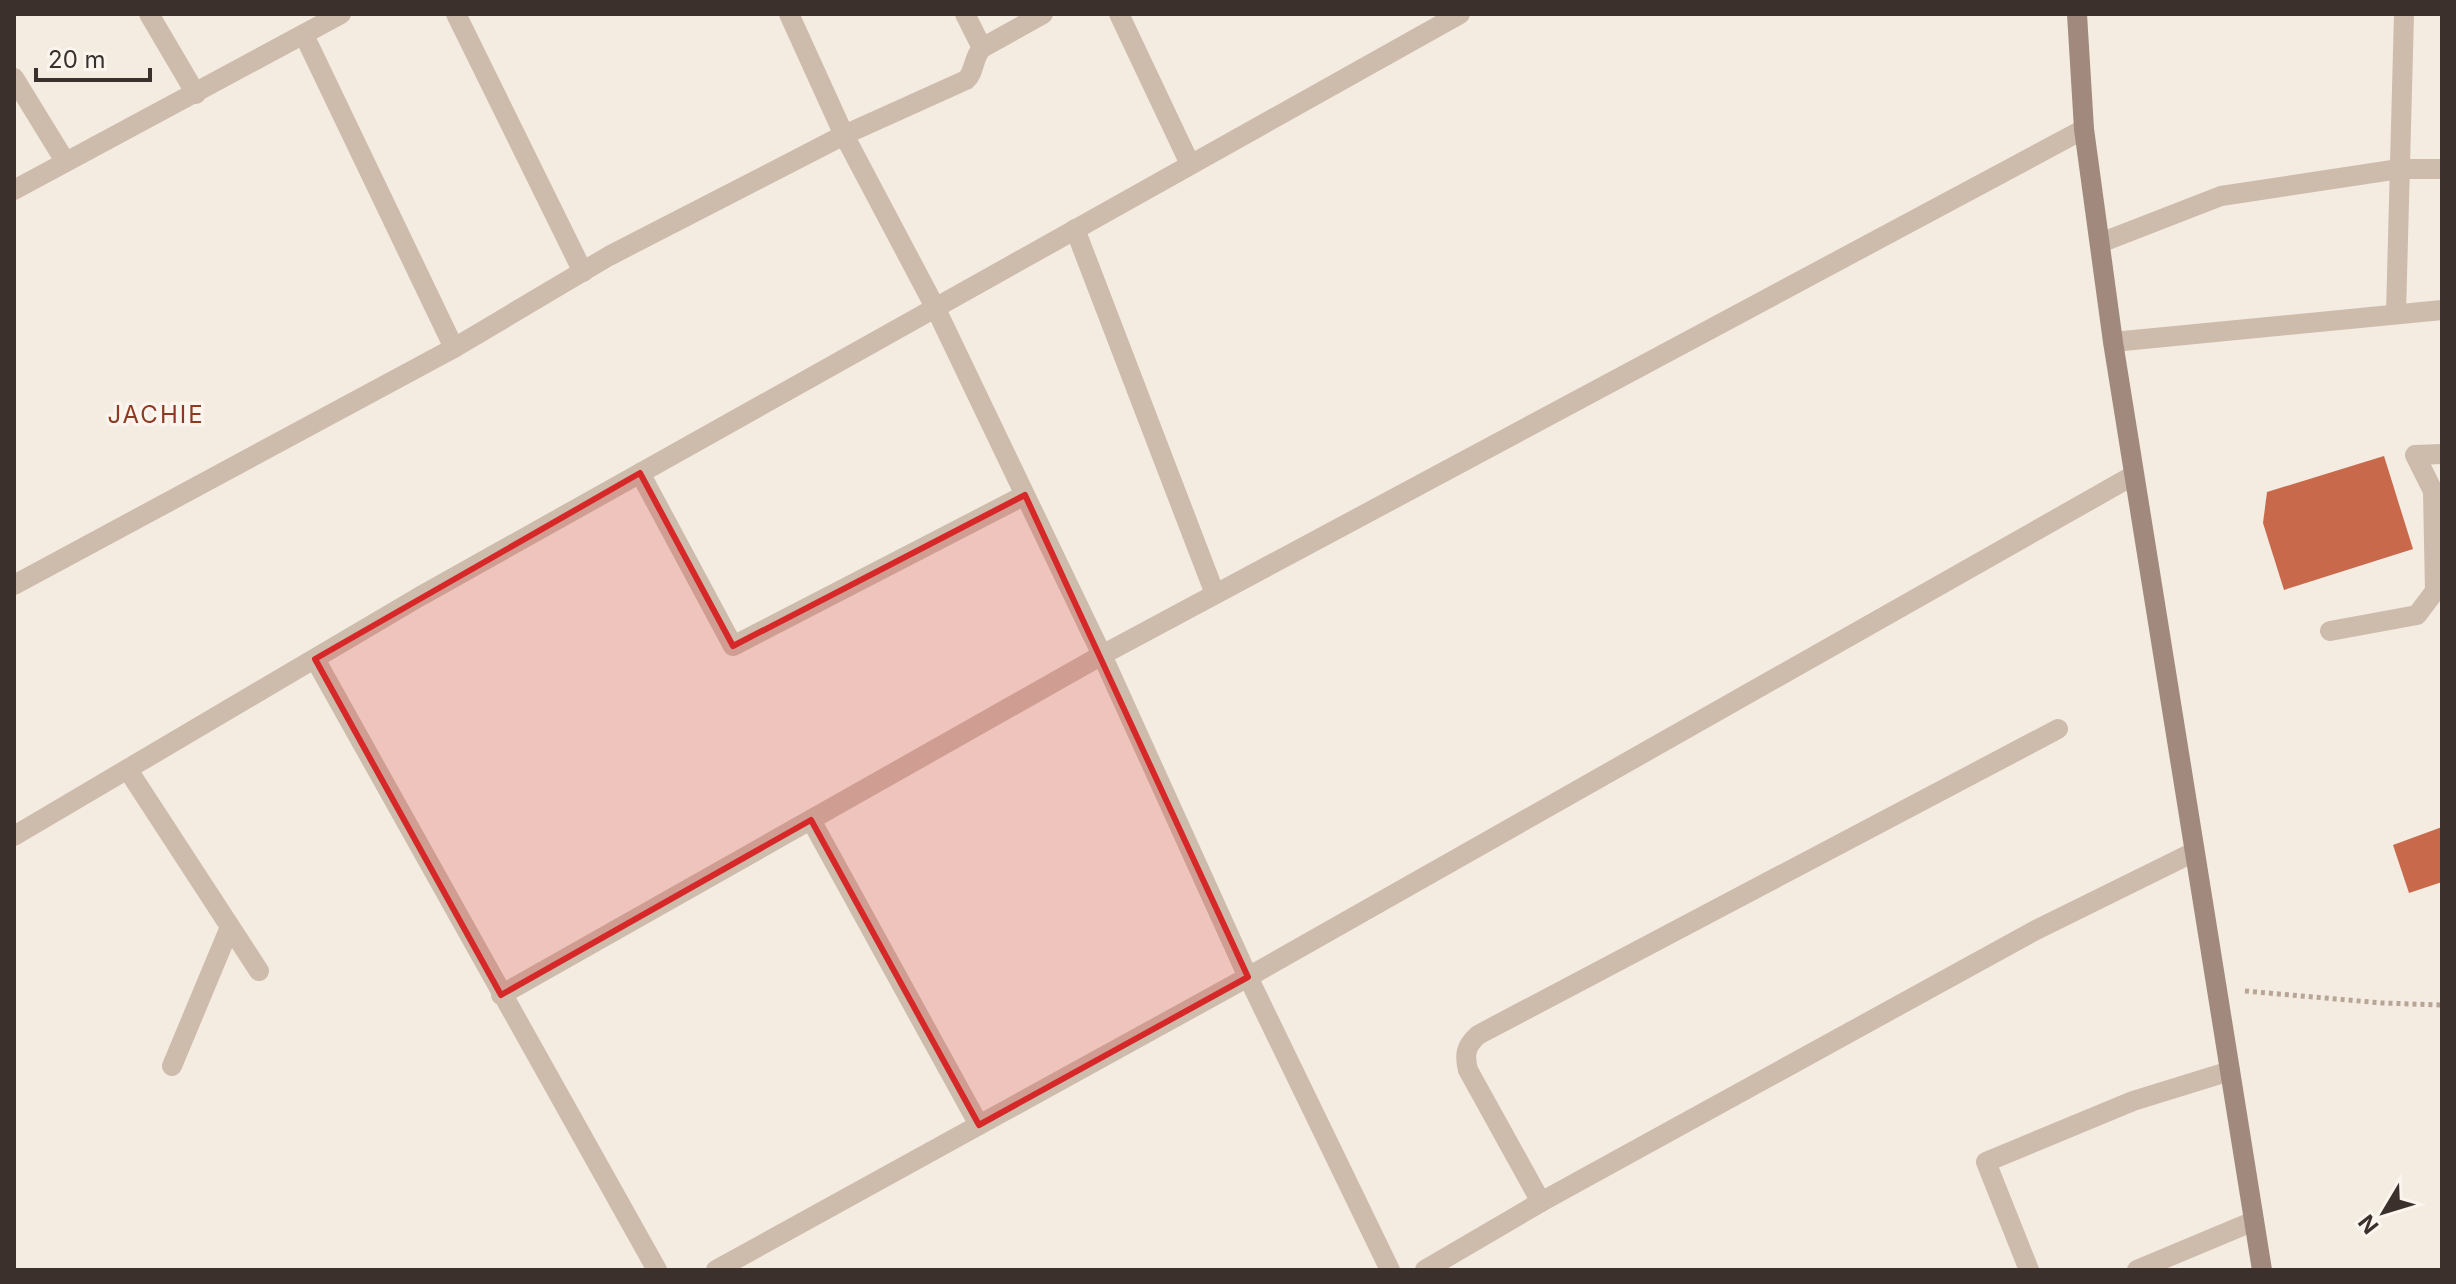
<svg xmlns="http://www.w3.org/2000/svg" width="2456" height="1284" viewBox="0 0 2456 1284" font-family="Inter,sans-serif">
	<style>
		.building { fill: #c8694b }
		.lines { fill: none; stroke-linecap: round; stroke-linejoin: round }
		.path { stroke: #b9a596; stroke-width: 5; stroke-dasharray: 4 4; stroke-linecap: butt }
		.minor { stroke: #cdbbac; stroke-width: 20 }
		.tertiary { stroke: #cdbbac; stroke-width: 20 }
		.secondary { stroke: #a18a7d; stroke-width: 20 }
		.marked { fill: #d62828; fill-opacity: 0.2; stroke: #d62828; stroke-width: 6; stroke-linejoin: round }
		.labels { text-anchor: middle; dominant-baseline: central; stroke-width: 7; stroke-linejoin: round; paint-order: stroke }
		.quarter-label { font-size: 24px; letter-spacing: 2px; fill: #8c3b22; stroke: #fbf5ee }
	</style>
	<rect width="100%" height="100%" fill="#f4ebe1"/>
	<g class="building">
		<path d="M2384,456L2413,549L2284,590L2263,523L2267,492Z"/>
		<path d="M2442,827V882L2409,893L2393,845Z"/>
	</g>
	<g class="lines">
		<path class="path" d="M2245,991L2382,1003L2442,1005"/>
		<g class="minor">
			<path d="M149,14L196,94"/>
			<path d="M456,14L583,272"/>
			<path d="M789,14L844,135L935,307L1025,495L1102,655L1248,977L1390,1270"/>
			<path d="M965,14L982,48"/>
			<path d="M1119,14L1190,164"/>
			<path d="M304,35L454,348"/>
			<path d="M14,78L65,161"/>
			<path d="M14,190L341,14"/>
			<path d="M1075,229L1215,594"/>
			<path d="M2100,243L2221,196L2399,169H2442"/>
			<path d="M2396,314L2404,14"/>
			<path d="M2113,342L2442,310"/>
			<path d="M640,473L733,646L1025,495"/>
			<path d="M14,585L454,348L609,256L844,135L966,80C975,72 973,57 982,48L1043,14"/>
			<path d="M2330,631L2417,615L2435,591L2433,491L2415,455L2442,454"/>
			<path d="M315,659L657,1270"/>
			<path d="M128,770L259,971"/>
			<path d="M811,820L979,1125"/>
			<path d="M501,995L1102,655L2084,129"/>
			<path d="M172,1066L230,927"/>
			<path d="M1541,1202L1468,1070C1464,1054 1466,1046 1478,1035L2058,729"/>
			<path d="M716,1270L1248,977L2134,475"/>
			<path d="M1425,1270L1541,1202L2034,931L2194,852"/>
			<path d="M2029,1270L1986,1162L2133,1101L2230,1071"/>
			<path d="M2137,1270L2254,1221"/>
		</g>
		<path class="tertiary" d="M14,836L419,597L1460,14"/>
		<path class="secondary" d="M2077,14L2084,129L2113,342L2262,1270"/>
	</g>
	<path class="marked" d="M640,473L733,646L1025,495L1248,977L979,1125L811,820L501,995L315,659Z"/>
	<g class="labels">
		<g class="quarter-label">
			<text x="156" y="414">JACHIE</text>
		</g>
	</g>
	<rect width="2456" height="1284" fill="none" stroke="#3b302b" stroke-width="32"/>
	<g transform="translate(2384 1212) rotate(232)" stroke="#fbf5ee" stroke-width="6" paint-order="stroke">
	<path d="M0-6L14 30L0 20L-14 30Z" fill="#3b302b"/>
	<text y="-12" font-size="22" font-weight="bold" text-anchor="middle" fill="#3b302b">N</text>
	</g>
	<path d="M36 68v12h114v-12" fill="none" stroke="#3b302b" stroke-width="4"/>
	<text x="48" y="68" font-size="24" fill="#3b302b" stroke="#fbf5ee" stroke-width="6" paint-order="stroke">20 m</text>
</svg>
